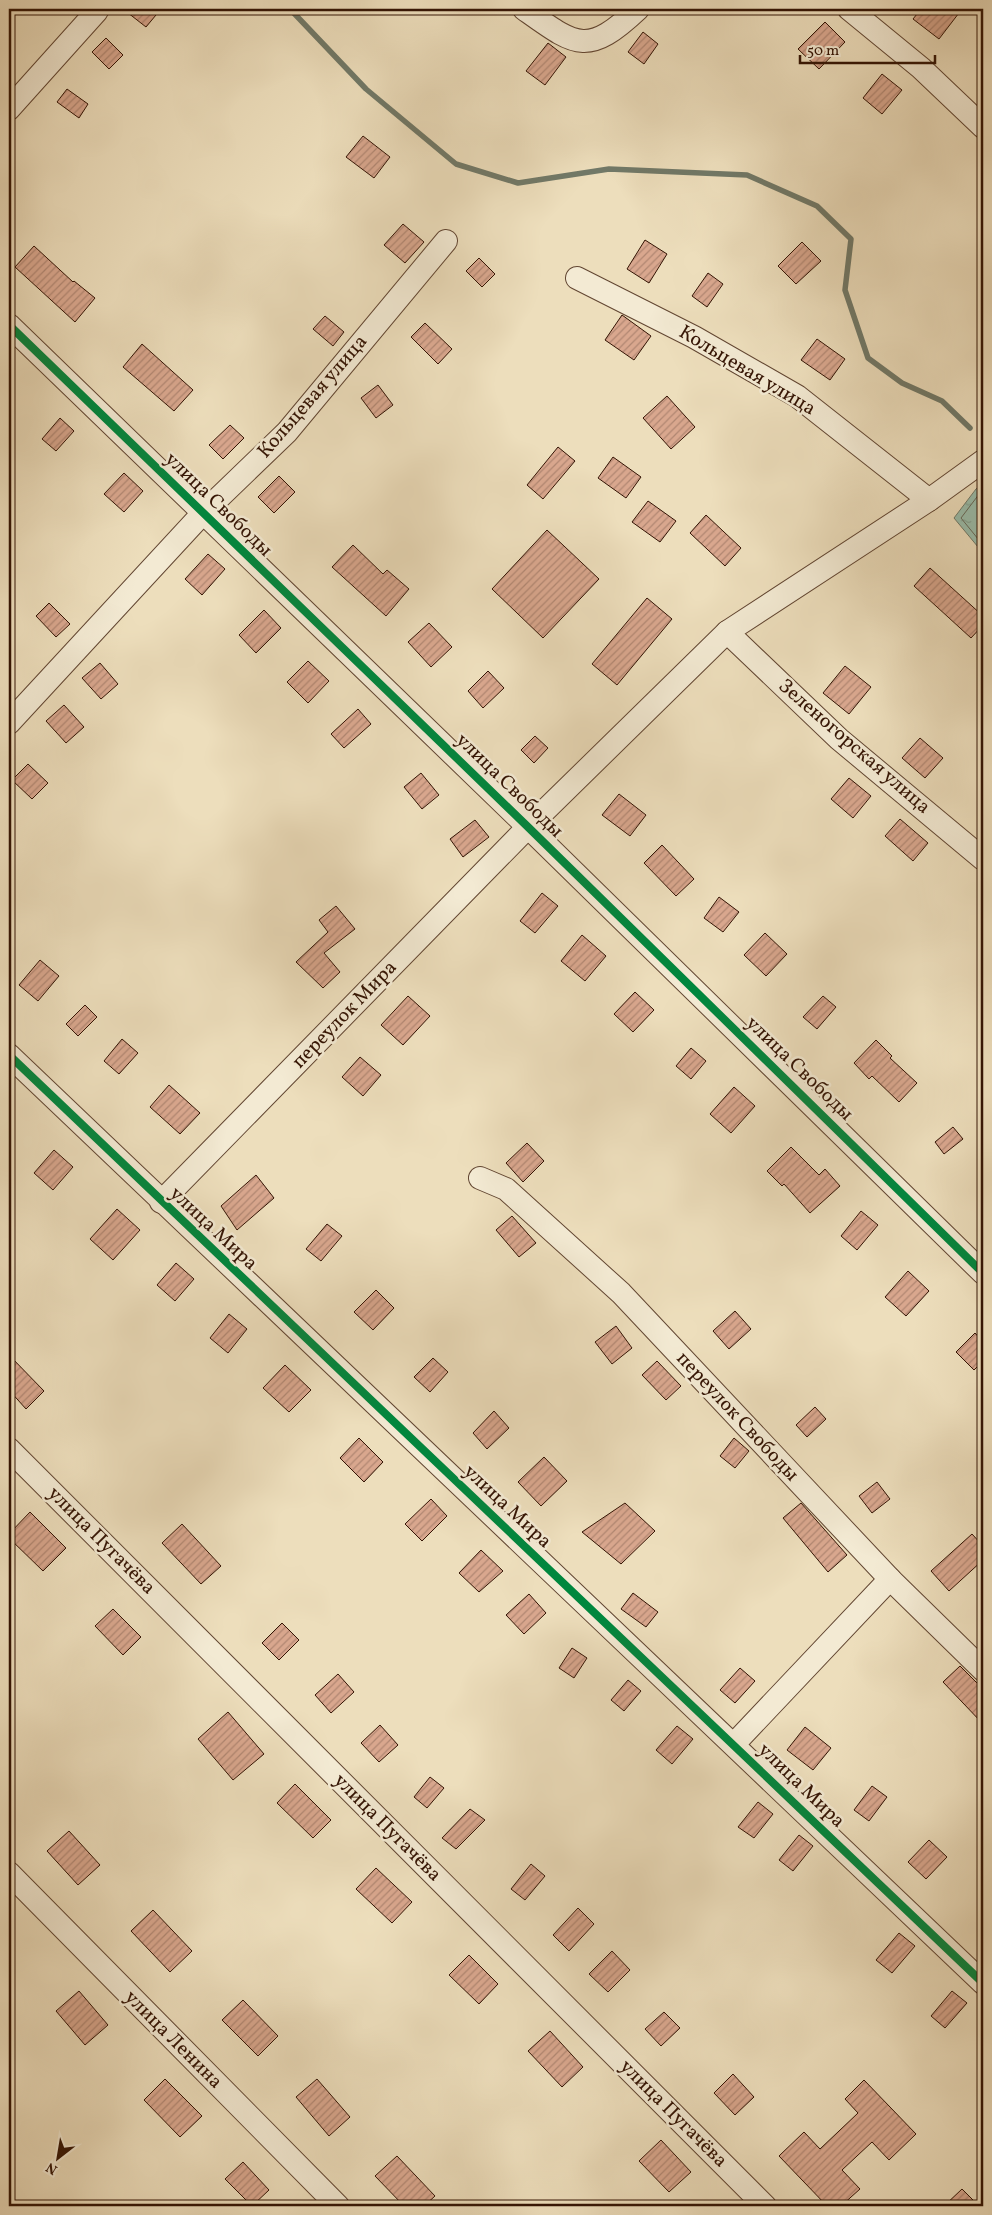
<svg xmlns="http://www.w3.org/2000/svg" width="992" height="2215" viewBox="0 0 992 2215" font-family="Vollkorn,serif">
	<style>
		.water { fill: url(#water-ripples); stroke: #717968 }
		.lines { fill: none; stroke-linecap: round; stroke-linejoin: round }
		.shore { stroke: #676858; stroke-width: 1 }
		.stream { stroke: #717968; stroke-width: 5.5 }
		.building { fill: url(#building-hatch); stroke: #341404 }
		.minor-casing { stroke: #624632; stroke-width: 24 }
		.minor { stroke: #f3ead3; stroke-width: 22 }
		.cycleway-casing { stroke: #f3ead3; stroke-width: 11 }
		.cycleway { stroke: #00873e; stroke-width: 8 }
		.labels { text-anchor: middle; dominant-baseline: central; stroke-width: 5; stroke-linejoin: round; paint-order: stroke }
		.street-label { font-size: 20px; fill: #341404; stroke: #f3ead3 }
	</style>
	<defs>
		<pattern id="water-ripples" width="26" height="14" patternUnits="userSpaceOnUse" patternTransform="scale(1.25)"><rect width="26" height="14" fill="#9abdab"/><path d="M2 4q2-2 4 0t4 0M15 11q2-2 4 0t4 0" fill="none" stroke="#85a292"/></pattern>
		<pattern id="building-hatch" width="6" height="6" patternUnits="userSpaceOnUse" patternTransform="scale(1.25)"><rect width="6" height="6" fill="#d9a78e"/><path d="M-1 1l2-2M0 6l6-6M5 7l2-2" fill="none" stroke="#b18772"/></pattern>
	</defs>
	<rect width="100%" height="100%" fill="#eddebc"/>
	<filter id="stains"><feTurbulence type="fractalNoise" baseFrequency=".004" numOctaves="4"/><feColorMatrix values="0 0 0 0 .2 0 0 0 0 .09 0 0 0 0 .02 0 0 0 .5 -.17"/></filter>
	<radialGradient id="worn" r=".72"><stop offset=".6" stop-color="#630" stop-opacity="0"/><stop offset="1" stop-color="#630" stop-opacity=".3"/></radialGradient>
	<path class="water" d="M983,483V553L954,518L976,489Z"/>
	<g class="lines">
		<path class="shore" d="M983,489L961,518L983,545"/>
		<path class="stream" d="M290,9L366,89L456,164L518,183L609,169L747,175L817,206L851,239L845,290L868,358L902,383L942,401L970,428"/>
	</g>
	<g class="building">
		<path d="M123,9H161L146,27Z"/>
		<path d="M921,9H962L939,39L913,19Z"/>
		<path d="M825,22L845,42L819,69L798,49Z"/>
		<path d="M643,32L658,44L644,64L628,52Z"/>
		<path d="M106,38L123,55L109,69L92,52Z"/>
		<path d="M548,43L566,57L545,85L526,71Z"/>
		<path d="M882,74L902,90L882,114L863,98Z"/>
		<path d="M67,89L88,104L79,118L57,102Z"/>
		<path d="M363,136L390,157L374,178L346,157Z"/>
		<path d="M403,224L424,242L405,263L384,245Z"/>
		<path d="M645,240L667,254L649,283L627,269Z"/>
		<path d="M802,242L821,261L796,284L778,266Z"/>
		<path d="M34,246L73,282L74,281L95,298L75,322L15,267Z"/>
		<path d="M479,258L495,274L482,287L466,271Z"/>
		<path d="M708,273L723,284L707,307L692,296Z"/>
		<path d="M622,315L651,336L634,360L605,340Z"/>
		<path d="M325,316L344,332L333,346L313,329Z"/>
		<path d="M425,323L452,349L438,364L411,337Z"/>
		<path d="M817,339L845,359L830,380L801,360Z"/>
		<path d="M142,344L193,390L174,411L123,367Z"/>
		<path d="M378,385L393,405L376,418L361,398Z"/>
		<path d="M667,396L695,427L671,449L643,418Z"/>
		<path d="M60,418L74,431L56,451L42,439Z"/>
		<path d="M230,425L244,438L223,459L209,445Z"/>
		<path d="M558,447L575,461L543,499L527,485Z"/>
		<path d="M613,457L641,477L626,498L598,478Z"/>
		<path d="M124,473L143,491L124,512L104,494Z"/>
		<path d="M279,476L295,492L274,513L258,497Z"/>
		<path d="M648,501L676,521L660,542L632,522Z"/>
		<path d="M706,515L741,548L725,566L690,533Z"/>
		<path d="M547,530L599,579L543,638L492,589Z"/>
		<path d="M353,545L383,574L387,570L409,589L386,616L332,567Z"/>
		<path d="M208,554L225,569L202,595L185,579Z"/>
		<path d="M930,568L983,616V625L971,638L914,586Z"/>
		<path d="M647,598L672,619L617,685L592,664Z"/>
		<path d="M49,603L70,624L56,637L36,616Z"/>
		<path d="M264,610L281,628L256,653L239,635Z"/>
		<path d="M429,623L452,647L431,667L408,642Z"/>
		<path d="M308,661L329,681L308,703L287,682Z"/>
		<path d="M100,663L118,684L101,699L82,678Z"/>
		<path d="M845,666L871,687L849,714L823,693Z"/>
		<path d="M488,671L504,688L483,708L468,691Z"/>
		<path d="M64,705L84,727L66,743L46,721Z"/>
		<path d="M358,709L371,724L344,748L331,734Z"/>
		<path d="M535,736L548,748L534,763L521,750Z"/>
		<path d="M920,738L943,758L925,778L902,758Z"/>
		<path d="M28,764L48,783L32,799L12,780Z"/>
		<path d="M421,773L439,795L422,809L404,787Z"/>
		<path d="M849,778L871,796L853,818L831,799Z"/>
		<path d="M619,794L646,815L630,836L602,815Z"/>
		<path d="M900,819L928,843L913,861L885,836Z"/>
		<path d="M475,820L489,837L463,857L450,839Z"/>
		<path d="M662,845L694,879L676,896L644,863Z"/>
		<path d="M542,893L558,906L535,933L520,921Z"/>
		<path d="M719,897L739,912L723,932L704,918Z"/>
		<path d="M336,906L355,929L324,953L340,972L323,988L296,962L328,932L319,920Z"/>
		<path d="M765,933L787,954L766,976L744,955Z"/>
		<path d="M582,935L606,956L585,981L561,961Z"/>
		<path d="M40,960L59,976L38,1001L19,985Z"/>
		<path d="M635,992L654,1010L633,1032L614,1014Z"/>
		<path d="M408,996L430,1016L403,1045L381,1025Z"/>
		<path d="M823,996L836,1007L817,1029L803,1017Z"/>
		<path d="M85,1005L97,1017L78,1036L66,1024Z"/>
		<path d="M122,1039L138,1053L119,1074L104,1061Z"/>
		<path d="M876,1040L892,1056L890,1058L917,1083L899,1102L872,1076L869,1079L854,1063Z"/>
		<path d="M691,1048L706,1061L691,1079L676,1066Z"/>
		<path d="M360,1057L381,1075L363,1096L342,1077Z"/>
		<path d="M169,1085L200,1113L180,1134L150,1107Z"/>
		<path d="M734,1087L755,1106L731,1133L710,1114Z"/>
		<path d="M953,1127L963,1139L944,1154L935,1142Z"/>
		<path d="M527,1143L544,1161L523,1182L506,1163Z"/>
		<path d="M791,1147L819,1175L825,1169L840,1186L810,1213L784,1184L782,1186L767,1171Z"/>
		<path d="M54,1150L73,1167L53,1190L34,1173Z"/>
		<path d="M256,1175L274,1198L237,1230L221,1206Z"/>
		<path d="M117,1209L140,1230L113,1260L90,1239Z"/>
		<path d="M861,1211L878,1225L857,1250L841,1236Z"/>
		<path d="M512,1216L536,1243L519,1257L496,1230Z"/>
		<path d="M327,1224L342,1236L321,1261L306,1249Z"/>
		<path d="M176,1263L194,1279L175,1301L157,1285Z"/>
		<path d="M908,1271L929,1291L906,1316L885,1297Z"/>
		<path d="M376,1290L394,1308L373,1330L354,1312Z"/>
		<path d="M735,1311L751,1329L729,1349L713,1331Z"/>
		<path d="M229,1314L247,1329L228,1353L210,1338Z"/>
		<path d="M616,1326L632,1348L612,1364L595,1342Z"/>
		<path d="M975,1333L983,1342V1361L974,1370L956,1352Z"/>
		<path d="M9,1355L44,1391L26,1409L9,1390Z"/>
		<path d="M433,1358L448,1372L430,1392L414,1377Z"/>
		<path d="M657,1361L681,1386L666,1400L642,1375Z"/>
		<path d="M285,1365L311,1390L289,1412L263,1388Z"/>
		<path d="M815,1407L826,1419L807,1437L796,1425Z"/>
		<path d="M494,1411L509,1428L487,1449L473,1433Z"/>
		<path d="M359,1438L383,1462L364,1482L340,1458Z"/>
		<path d="M734,1438L749,1451L735,1468L720,1456Z"/>
		<path d="M544,1457L567,1481L541,1506L518,1482Z"/>
		<path d="M877,1482L890,1499L872,1513L859,1496Z"/>
		<path d="M431,1499L447,1516L422,1541L405,1524Z"/>
		<path d="M625,1503L655,1531L621,1564L582,1532Z"/>
		<path d="M801,1503L847,1555L828,1572L783,1518Z"/>
		<path d="M30,1512L66,1548L43,1571L9,1538V1534Z"/>
		<path d="M182,1524L221,1566L201,1584L162,1543Z"/>
		<path d="M972,1534L983,1546V1560L949,1591L931,1571Z"/>
		<path d="M481,1550L503,1571L479,1592L459,1573Z"/>
		<path d="M633,1593L658,1612L646,1627L621,1609Z"/>
		<path d="M529,1594L546,1613L524,1634L506,1615Z"/>
		<path d="M113,1609L141,1637L123,1655L95,1626Z"/>
		<path d="M282,1623L299,1640L279,1660L262,1643Z"/>
		<path d="M572,1648L587,1658L574,1678L559,1668Z"/>
		<path d="M960,1666L983,1689V1724L943,1682Z"/>
		<path d="M740,1668L755,1681L735,1703L720,1690Z"/>
		<path d="M338,1674L354,1692L331,1713L315,1695Z"/>
		<path d="M628,1680L641,1691L624,1711L611,1700Z"/>
		<path d="M228,1712L264,1754L233,1780L198,1739Z"/>
		<path d="M380,1725L398,1745L379,1762L361,1743Z"/>
		<path d="M677,1726L693,1739L672,1764L656,1750Z"/>
		<path d="M805,1727L831,1748L813,1770L787,1750Z"/>
		<path d="M430,1777L444,1788L427,1808L414,1797Z"/>
		<path d="M295,1784L331,1820L313,1838L277,1803Z"/>
		<path d="M872,1786L887,1797L869,1821L854,1810Z"/>
		<path d="M758,1802L773,1814L754,1838L738,1827Z"/>
		<path d="M470,1809L485,1820L456,1849L442,1838Z"/>
		<path d="M69,1831L100,1865L78,1885L47,1851Z"/>
		<path d="M799,1835L813,1846L793,1871L779,1860Z"/>
		<path d="M929,1840L947,1857L926,1879L908,1862Z"/>
		<path d="M531,1864L545,1876L525,1900L511,1889Z"/>
		<path d="M376,1868L412,1902L392,1923L356,1889Z"/>
		<path d="M578,1908L594,1924L569,1951L553,1935Z"/>
		<path d="M153,1910L192,1951L170,1972L131,1931Z"/>
		<path d="M899,1933L915,1946L892,1973L876,1960Z"/>
		<path d="M612,1951L630,1970L608,1992L589,1974Z"/>
		<path d="M469,1955L498,1984L479,2004L449,1975Z"/>
		<path d="M79,1991L108,2025L85,2045L56,2011Z"/>
		<path d="M952,1991L967,2003L945,2028L931,2016Z"/>
		<path d="M243,2000L278,2036L258,2056L222,2020Z"/>
		<path d="M664,2012L680,2028L661,2046L645,2029Z"/>
		<path d="M550,2031L583,2067L562,2087L528,2051Z"/>
		<path d="M733,2074L754,2097L735,2115L714,2093Z"/>
		<path d="M165,2079L202,2116L180,2137L144,2100Z"/>
		<path d="M317,2079L350,2117L329,2136L296,2097Z"/>
		<path d="M864,2080L916,2134L889,2160L872,2142L842,2170L860,2189L841,2206H827L779,2156L804,2132L820,2149L858,2113L845,2099Z"/>
		<path d="M661,2140L691,2172L669,2192L639,2161Z"/>
		<path d="M397,2156L435,2196L424,2206H404L375,2176Z"/>
		<path d="M243,2162L269,2190L252,2206L225,2179Z"/>
		<path d="M962,2189L979,2206H944Z"/>
	</g>
	<g class="lines">
		<defs>
			<g id="minor">
				<path d="M524,9C576,46 587,57 638,9"/>
				<path d="M849,9L921,68L983,127"/>
				<path d="M9,109L97,11"/>
				<path d="M577,278L694,337L797,396L929,500"/>
				<path d="M9,325L528,827L983,1273"/>
				<path d="M727,632L839,739L983,859"/>
				<path d="M9,723L203,513L287,432L446,241"/>
				<path d="M9,1055L983,1983"/>
				<path d="M480,1178L506,1189L621,1293L890,1579L983,1670"/>
				<path d="M161,1202L528,827L727,632L929,500L983,461"/>
				<path d="M9,1449L765,2206"/>
				<path d="M734,1744L890,1579"/>
				<path d="M9,1873L338,2206"/>
			</g>
		</defs>
		<use href="#minor" class="minor-casing"/>
		<use href="#minor" class="minor"/>
		<defs>
			<g id="cycleway">
				<path d="M9,325L528,827L983,1273"/>
				<path d="M9,1055L983,1983"/>
			</g>
		</defs>
		<use href="#cycleway" class="cycleway-casing"/>
		<use href="#cycleway" class="cycleway"/>
	</g>
	<g class="labels">
		<g class="street-label">
			<text transform="translate(747 371) rotate(31)">Кольцевая улица</text>
			<text transform="translate(313 397) rotate(-49)">Кольцевая улица</text>
			<text transform="translate(218 505) rotate(44)">улица Свободы</text>
			<text transform="translate(854 747) rotate(41)">Зеленогорская улица</text>
			<text transform="translate(509 786) rotate(44)">улица Свободы</text>
			<text transform="translate(345 1015) rotate(-46)">переулок Мира</text>
			<text transform="translate(799 1069) rotate(44)">улица Свободы</text>
			<text transform="translate(213 1229) rotate(43)">улица Мира</text>
			<text transform="translate(737 1417) rotate(47)">переулок Свободы</text>
			<text transform="translate(507 1507) rotate(43)">улица Мира</text>
			<text transform="translate(101 1541) rotate(45)">улица Пугачёва</text>
			<text transform="translate(801 1786) rotate(44)">улица Мира</text>
			<text transform="translate(387 1828) rotate(45)">улица Пугачёва</text>
			<text transform="translate(173 2040) rotate(45)">улица Ленина</text>
			<text transform="translate(673 2114) rotate(45)">улица Пугачёва</text>
		</g>
	</g>
	<rect width="992" height="2215" fill="none" stroke="#eddebc" stroke-width="30"/>
	<rect x="10" y="10" width="972" height="2195" fill="none" stroke="#341404" stroke-width="2.5"/>
	<rect x="15" y="15" width="962" height="2185" fill="none" stroke="#341404"/>
	<g transform="translate(58 2158) rotate(211)" stroke="#f3ead3" stroke-width="4" paint-order="stroke">
	<path d="M0-4L9 19L0 12L-9 19Z" fill="#341404"/>
	<text y="-8" font-size="14" font-weight="bold" text-anchor="middle" fill="#341404">N</text>
	</g>
	<path d="M800 55v8h135v-8" fill="none" stroke="#341404" stroke-width="2.5"/>
	<text x="807" y="55" font-size="15" fill="#341404" stroke="#f3ead3" stroke-width="4" paint-order="stroke">50 m</text>
	<rect width="100%" height="100%" filter="url(#stains)"/>
	<rect width="100%" height="100%" fill="url(#worn)"/>
</svg>
